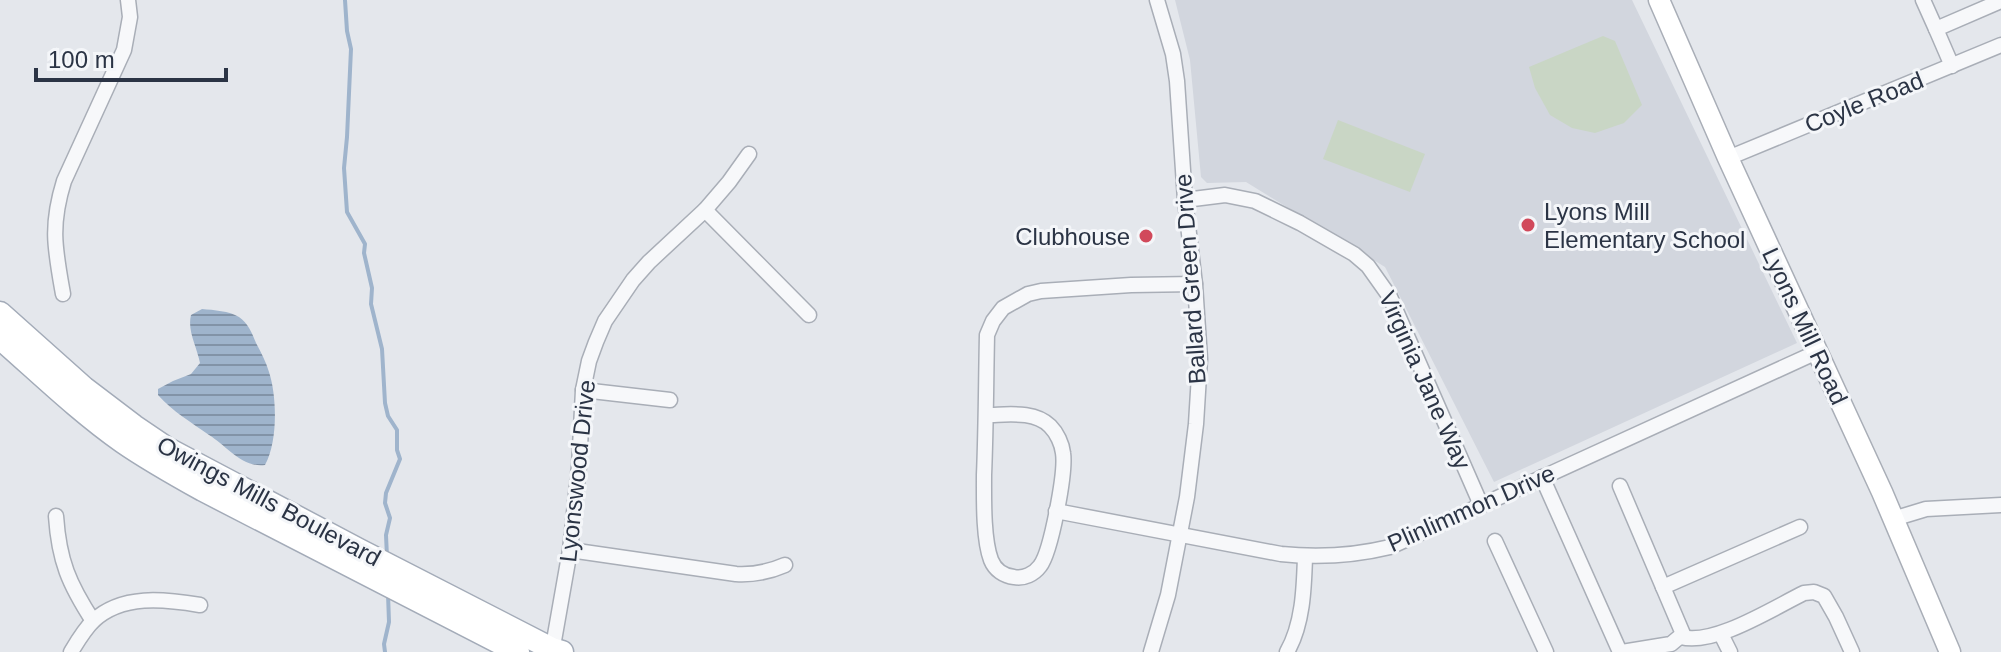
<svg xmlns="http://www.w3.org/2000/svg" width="2001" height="652" viewBox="0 0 2001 652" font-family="Arial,sans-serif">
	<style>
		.built { fill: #d2d6de }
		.pitch { fill: #c9d6c5 }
		.water { fill: url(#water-rules) }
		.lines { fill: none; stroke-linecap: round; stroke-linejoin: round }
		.stream { stroke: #9fb4cc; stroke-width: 4 }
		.minor-casing { stroke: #a9aeb7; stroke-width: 17 }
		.secondary-casing { stroke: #a9aeb7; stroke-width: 23 }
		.primary-casing { stroke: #a3abb8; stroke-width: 25 }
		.minor { stroke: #f7f8fa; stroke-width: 14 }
		.secondary { stroke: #fff; stroke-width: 20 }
		.primary { stroke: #fff; stroke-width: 22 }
		.poi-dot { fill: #d1495b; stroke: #f4f6f9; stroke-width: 3 }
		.labels { text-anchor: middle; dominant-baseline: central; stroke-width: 6; stroke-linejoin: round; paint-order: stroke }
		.street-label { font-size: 24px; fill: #2b3445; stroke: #f4f6f9 }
		.poi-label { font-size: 24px; fill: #2b3445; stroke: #f4f6f9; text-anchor: start }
	</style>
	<defs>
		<pattern id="water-rules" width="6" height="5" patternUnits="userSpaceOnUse" patternTransform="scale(2)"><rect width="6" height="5" fill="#9fb4cc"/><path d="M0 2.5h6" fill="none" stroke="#8293a7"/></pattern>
	</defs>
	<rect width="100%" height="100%" fill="#e4e7ec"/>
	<path class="built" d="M1175,0H1632L1797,343L1494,482L1385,267L1246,182L1207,183L1201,177L1190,60Z"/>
	<g class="pitch">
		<path d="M1603,36L1615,41L1642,105L1624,123L1595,133L1572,128L1550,115L1535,88L1529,67Z"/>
		<path d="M1338,120L1425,154L1410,192L1323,159Z"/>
	</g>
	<path class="water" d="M202,309C214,310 229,311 239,317C248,323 252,333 256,343C261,352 266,362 269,372C277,396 278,442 265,465C242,468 227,446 209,435C191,422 173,412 158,395V389L173,381L191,374L200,363C197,347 187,331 191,315Z"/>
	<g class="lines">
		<g class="stream">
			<path d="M345,0L347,31L351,49L347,137L344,168L347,212L365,244L364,253L372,288L371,304L382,349L385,403L388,416L397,430V450L400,459L386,493L385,503L390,518L386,535L387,557"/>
			<path d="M385,652L384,644L389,622L388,594"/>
		</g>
		<defs>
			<g id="minor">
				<path d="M1923,0L1936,29L2001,1"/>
				<path d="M1936,29L1952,66"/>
				<path d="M1728,158L2001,45"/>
				<path d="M1185,200L1225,195L1255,201L1300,223L1354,254L1368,266L1390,297L1481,505"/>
				<path d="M705,210L809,315"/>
				<path d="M63,294C55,249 50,226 64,181L124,50L130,17L128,0"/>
				<path d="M583,390L670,400"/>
				<path d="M986,415C1006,415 1034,410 1050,426C1057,433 1062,444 1063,453C1066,472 1051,552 1040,566C1034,574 1024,579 1014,577C1004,576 995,570 991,560C983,539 984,497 984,475C986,428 986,381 987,335L993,321L1003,308L1028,294L1041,291L1131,285L1195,284"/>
				<path d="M1542,477L1620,652"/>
				<path d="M1620,486L1683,634L1671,644L1622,652"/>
				<path d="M1056,511L1281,554C1320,558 1353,556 1390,547L1817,352"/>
				<path d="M56,516C59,561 69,584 93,621"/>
				<path d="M1893,519L1926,509L2001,505"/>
				<path d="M1495,541L1546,652"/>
				<path d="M570,550L736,574C754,575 769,572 785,565"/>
				<path d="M1663,587L1800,527"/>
				<path d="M1721,634L1730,652"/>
				<path d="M1681,637C1714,646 1773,608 1804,593L1814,592L1824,596L1836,617L1852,652"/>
				<path d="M71,652C77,642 84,630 93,621C122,594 164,599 200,605"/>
				<path d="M552,652L570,550L579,466L583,390L589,361L596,342L605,321L633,280L649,262L705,210L729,182L749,154"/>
				<path d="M1151,652L1168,595L1187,497L1196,424L1200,359L1195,284L1185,200L1177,81L1173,54L1157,0"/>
				<path d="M1287,652C1303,624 1304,588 1305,557"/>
			</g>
			<path id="secondary" d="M1659,0L1728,158L1882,492L1950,652"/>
			<g id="primary">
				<path d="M0,313L84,388L134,426L168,449L359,550L552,649L562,652"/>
				<path d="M0,338C40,373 79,411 123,442C149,460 176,475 203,490L518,652"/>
			</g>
		</defs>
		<use href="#minor" class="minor-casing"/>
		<use href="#secondary" class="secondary-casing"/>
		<use href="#primary" class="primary-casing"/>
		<use href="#minor" class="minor"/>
		<use href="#secondary" class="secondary"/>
		<use href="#primary" class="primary"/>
	</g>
	<g class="poi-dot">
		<circle cx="1528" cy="225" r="8"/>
		<circle cx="1146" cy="236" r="8"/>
	</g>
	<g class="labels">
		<g class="street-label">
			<text transform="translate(1864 102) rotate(-22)">Coyle Road</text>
			<text transform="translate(1190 279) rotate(-94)">Ballard Green Drive</text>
			<text transform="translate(1805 326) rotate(65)">Lyons Mill Road</text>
			<text transform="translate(1425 380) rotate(66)">Virginia Jane Way</text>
			<text transform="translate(577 471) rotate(-84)">Lyonswood Drive</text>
			<text transform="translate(269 501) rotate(28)">Owings Mills Boulevard</text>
			<text transform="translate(1471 508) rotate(-24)">Plinlimmon Drive</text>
		</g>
		<g class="poi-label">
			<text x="1544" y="211">Lyons Mill<tspan x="1544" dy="28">Elementary School</tspan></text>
			<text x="1130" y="236" text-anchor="end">Clubhouse</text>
		</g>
	</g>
	<path d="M36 68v12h190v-12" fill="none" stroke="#2b3445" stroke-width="4"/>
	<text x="48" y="68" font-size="24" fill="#2b3445" stroke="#f4f6f9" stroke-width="6" paint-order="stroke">100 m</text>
</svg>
